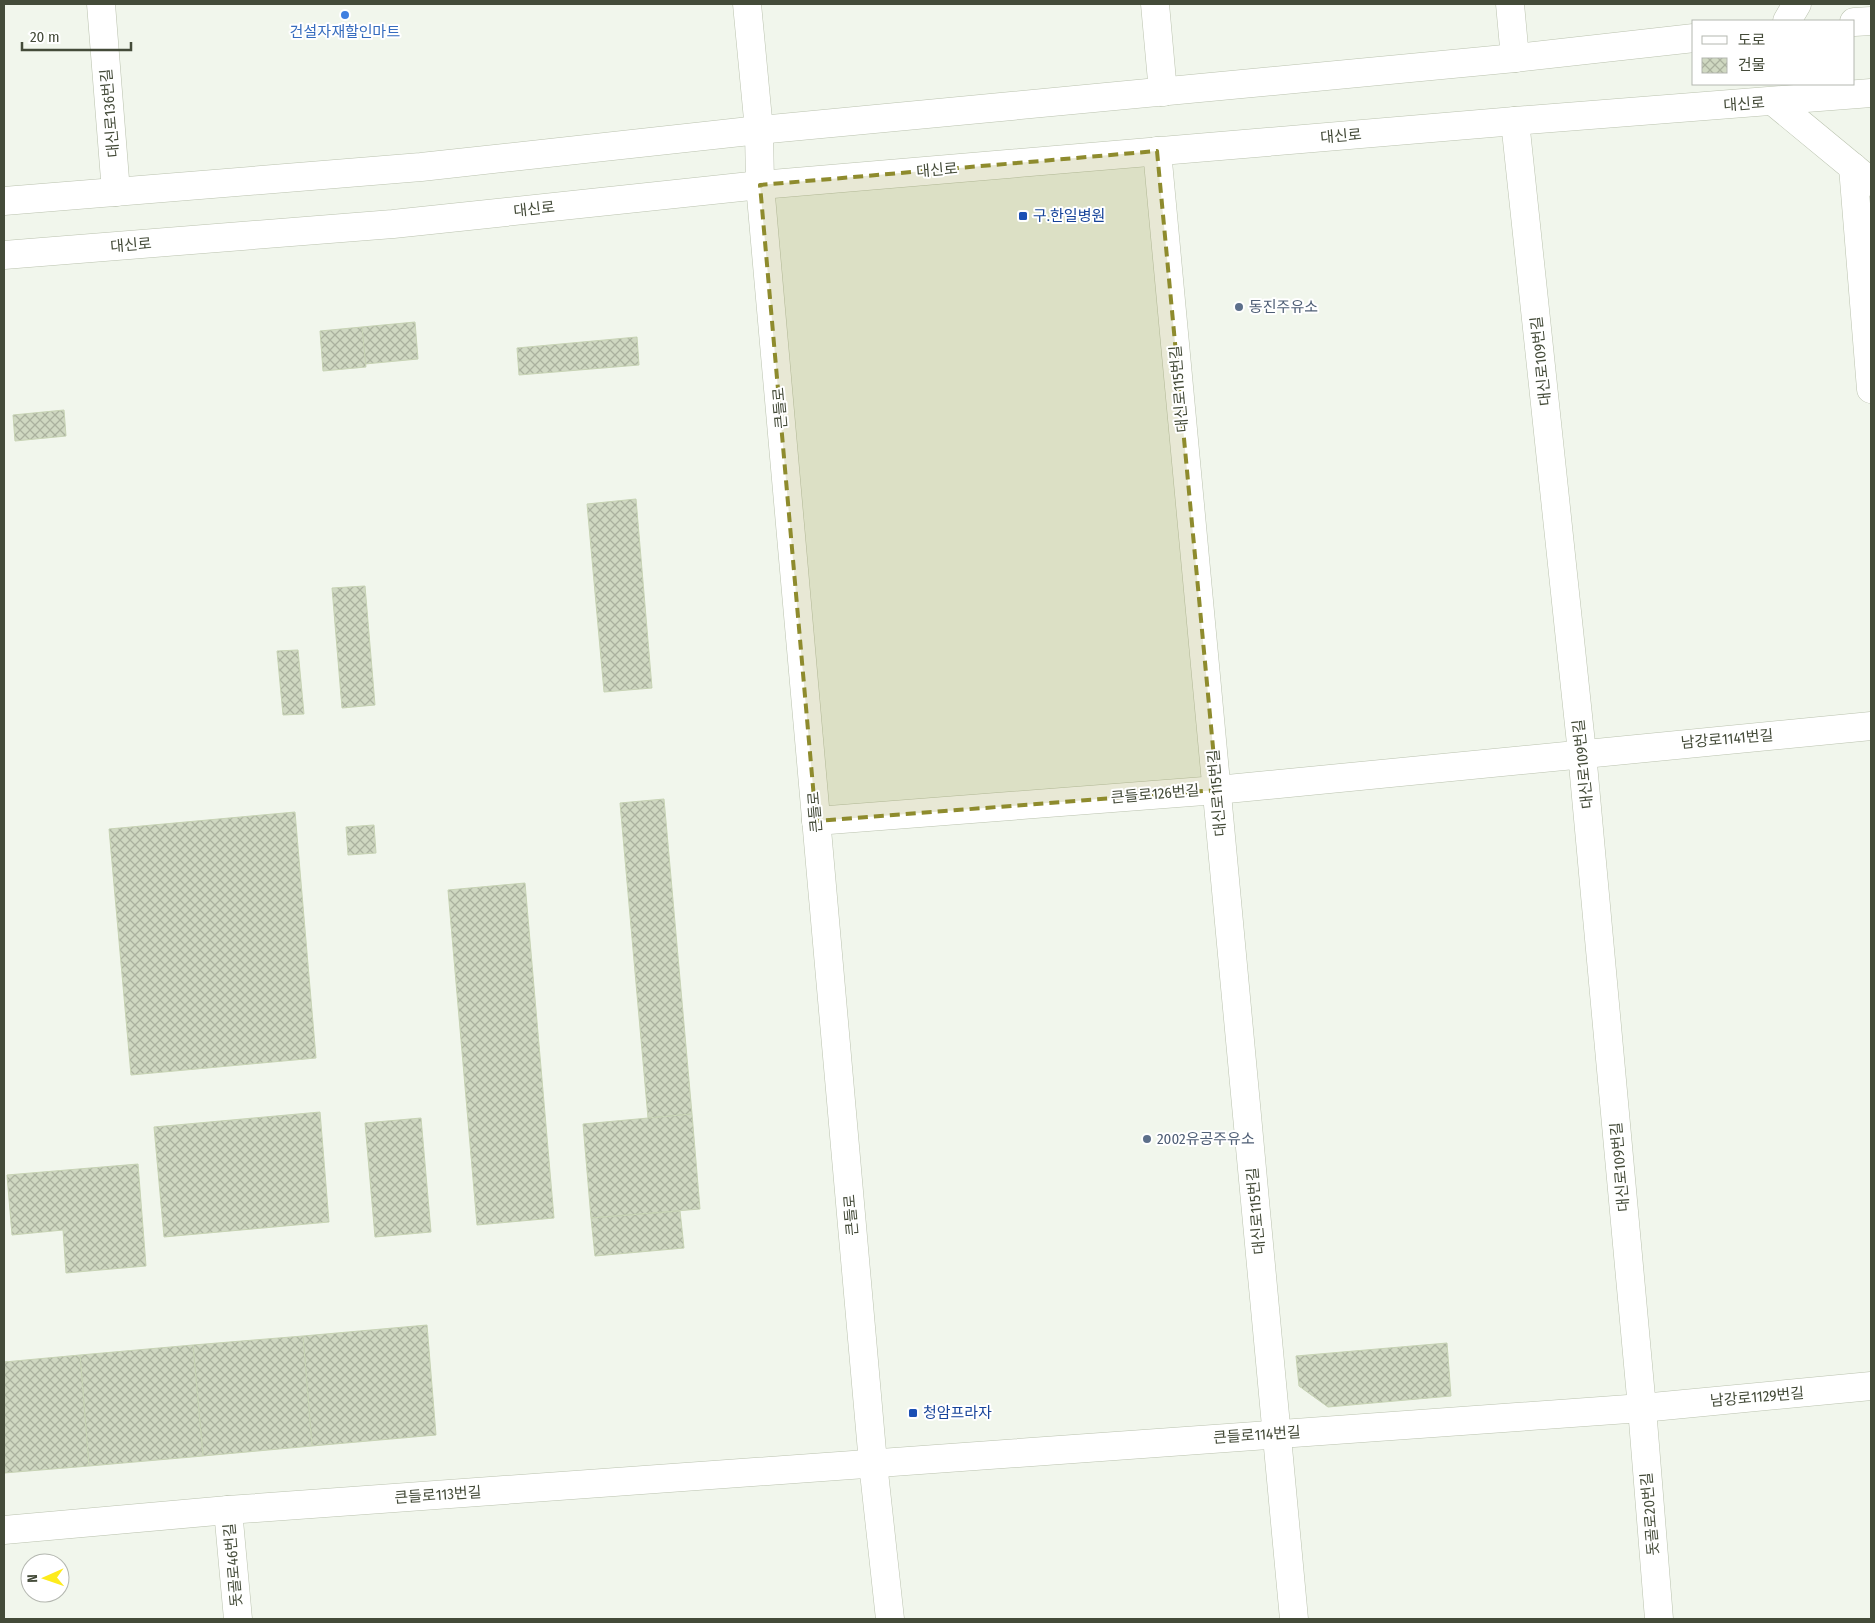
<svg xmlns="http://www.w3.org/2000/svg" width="1875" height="1623" viewBox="0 0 1875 1623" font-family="'Fira Sans Condensed','Noto Sans KR',sans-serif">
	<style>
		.building { fill: url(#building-cross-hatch); stroke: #c7d3b4 }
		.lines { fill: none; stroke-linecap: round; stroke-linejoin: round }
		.minor-casing { stroke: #bac2ae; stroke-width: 29 }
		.tertiary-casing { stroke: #bac2ae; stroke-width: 29 }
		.minor { stroke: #fff; stroke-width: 28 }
		.tertiary { stroke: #fff; stroke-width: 28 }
		.marked { fill: #8e8b2d; fill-opacity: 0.2; stroke: #8e8b2d; stroke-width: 4; stroke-dasharray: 10 6; stroke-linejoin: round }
		.shop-dot { fill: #3f7fe0; stroke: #fff; stroke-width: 2 }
		.transit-dot { fill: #1a4fb4; stroke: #fff; stroke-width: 2 }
		.service-dot { fill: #5c6f8a; stroke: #fff; stroke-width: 2 }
		.labels { text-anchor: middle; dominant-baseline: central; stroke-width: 4; stroke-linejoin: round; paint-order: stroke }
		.shop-label { font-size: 15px; fill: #366cbe; stroke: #fff }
		.street-label { font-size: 15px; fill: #444b39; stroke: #fff }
		.transit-label { font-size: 15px; fill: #164399; stroke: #fff; text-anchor: start }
		.service-label { font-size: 15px; fill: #4e5e75; stroke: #fff; text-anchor: start }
	</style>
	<defs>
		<pattern id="building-cross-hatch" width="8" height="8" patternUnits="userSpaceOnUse" patternTransform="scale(1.25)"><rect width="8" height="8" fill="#cfd8c1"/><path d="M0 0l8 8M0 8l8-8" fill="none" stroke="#aab19e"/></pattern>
	</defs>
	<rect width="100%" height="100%" fill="#f1f6ec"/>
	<g class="building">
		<path d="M415,322L418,359L365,364L362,327Z"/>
		<path d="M362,327L366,367L323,371L320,331Z"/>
		<path d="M637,337L639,365L519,375L517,348Z"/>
		<path d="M64,410L66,436L15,441L13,415Z"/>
		<path d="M636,499L652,688L604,692L587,504Z"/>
		<path d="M365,586L375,705L342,708L332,588Z"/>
		<path d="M298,650L304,714L283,715L277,651Z"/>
		<path d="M664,799L692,1114L648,1118L620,803Z"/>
		<path d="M295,812L316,1058L131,1075L109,829Z"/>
		<path d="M374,825L376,853L348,855L346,827Z"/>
		<path d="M525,883L554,1218L477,1225L448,890Z"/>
		<path d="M320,1112L329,1222L164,1237L154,1127Z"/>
		<path d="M692,1114L700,1209L591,1218L583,1124Z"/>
		<path d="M421,1118L431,1232L375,1237L365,1123Z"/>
		<path d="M138,1164L146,1266L66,1273L63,1230L12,1235L7,1175Z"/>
		<path d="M680,1211L684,1248L595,1256L591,1218Z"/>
		<path d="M427,1325L436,1435L312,1446L303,1336Z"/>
		<path d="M303,1336L312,1446L203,1456L193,1345Z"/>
		<path d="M1447,1343L1451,1396L1328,1407L1299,1386L1296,1356Z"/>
		<path d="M193,1345L203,1456L89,1466L80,1355Z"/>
		<path d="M80,1355L89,1466L4,1473V1362Z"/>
	</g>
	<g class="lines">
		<defs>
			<g id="minor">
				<path d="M101,4L116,192"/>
				<path d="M1155,4L1163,92"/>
				<path d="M1510,4L1515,58"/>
				<path d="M1515,121L1582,753L1642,1408L1659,1619"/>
				<path d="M1157,151L1294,1619"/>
				<path d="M1853,167L1871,389"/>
				<path d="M816,821L1217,790L1871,726"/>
				<path d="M228,1510L238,1619"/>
				<path d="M4,1530L228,1510L1642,1408L1871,1386"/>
			</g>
			<g id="tertiary">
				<path d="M747,4L759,130L760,185L873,1463L890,1619"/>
				<path d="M1787,21L1797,4"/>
				<path d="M1854,22L1871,21"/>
				<path d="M1774,102L1871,182"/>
				<path d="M4,201L421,167L759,130L1515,58L1694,38"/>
				<path d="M4,255L393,224L760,185L1515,121L1871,93"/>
			</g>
		</defs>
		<use href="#minor" class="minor-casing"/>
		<use href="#tertiary" class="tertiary-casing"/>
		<use href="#minor" class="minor"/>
		<use href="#tertiary" class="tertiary"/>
	</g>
	<path class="marked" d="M1157,151L1217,790L816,821L760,185Z"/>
	<circle class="shop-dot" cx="345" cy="15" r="5"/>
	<g class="transit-dot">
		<rect x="1018" y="211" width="10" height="10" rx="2.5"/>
		<rect x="908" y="1408" width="10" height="10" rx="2.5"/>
	</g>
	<g class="service-dot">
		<circle cx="1239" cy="307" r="5"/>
		<circle cx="1147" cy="1139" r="5"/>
	</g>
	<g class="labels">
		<g class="shop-label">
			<text x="345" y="32">건설자재할인마트</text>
		</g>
		<g class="street-label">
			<text transform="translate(1744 104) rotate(-4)">대신로</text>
			<text transform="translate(110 113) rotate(-95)">대신로136번길</text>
			<text transform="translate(1341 136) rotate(-5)">대신로</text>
			<text transform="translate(937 170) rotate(-5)">대신로</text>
			<text transform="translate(534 209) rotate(-6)">대신로</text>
			<text transform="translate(131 245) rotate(-5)">대신로</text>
			<text transform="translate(1541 361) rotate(-96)">대신로109번길</text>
			<text transform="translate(1179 389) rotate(-95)">대신로115번길</text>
			<text transform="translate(780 408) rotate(-95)">큰들로</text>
			<text transform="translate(1727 739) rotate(-5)">남강로1141번길</text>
			<text transform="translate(1583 764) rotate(-96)">대신로109번길</text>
			<text transform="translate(1217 793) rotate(-95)">대신로115번길</text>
			<text transform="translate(1155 794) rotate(-5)">큰들로126번길</text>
			<text transform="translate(815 812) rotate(-95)">큰들로</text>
			<text transform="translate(1620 1167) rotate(-95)">대신로109번길</text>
			<text transform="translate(1256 1211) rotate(-95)">대신로115번길</text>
			<text transform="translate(851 1215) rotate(-95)">큰들로</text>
			<text transform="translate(1757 1397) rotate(-5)">남강로1129번길</text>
			<text transform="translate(1257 1435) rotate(-4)">큰들로114번길</text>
			<text transform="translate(438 1495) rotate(-4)">큰들로113번길</text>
			<text transform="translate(1650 1514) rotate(-95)">돗골로20번길</text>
			<text transform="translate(233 1565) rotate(-95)">돗골로46번길</text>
		</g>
		<g class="transit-label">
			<text x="1033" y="216">구.한일병원</text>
			<text x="923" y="1413">청암프라자</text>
		</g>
		<g class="service-label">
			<text x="1249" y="307">동진주유소</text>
			<text x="1157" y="1139">2002유공주유소</text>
		</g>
	</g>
	<rect width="1875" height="1623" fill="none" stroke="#444b39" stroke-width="10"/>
	<rect x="1692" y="20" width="162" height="65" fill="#ffffff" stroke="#b4b7b0"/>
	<rect x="1702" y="36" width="25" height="8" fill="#ffffff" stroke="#b4b7b0"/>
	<text x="1738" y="45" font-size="15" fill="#444b39">도로</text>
	<rect x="1702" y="58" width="25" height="15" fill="url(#building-cross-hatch)" stroke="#b4b7b0"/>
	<text x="1738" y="70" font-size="15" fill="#444b39">건물</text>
	<g transform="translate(45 1578) rotate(268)"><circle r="24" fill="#ffffff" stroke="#b4b7b0"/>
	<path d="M0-4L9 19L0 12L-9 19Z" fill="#fdeb1c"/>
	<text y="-8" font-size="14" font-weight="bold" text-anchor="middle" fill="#444b39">N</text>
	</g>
	<path d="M22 42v8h109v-8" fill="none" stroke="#444b39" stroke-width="2.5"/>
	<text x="30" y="42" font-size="15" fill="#444b39" stroke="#ffffff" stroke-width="4" paint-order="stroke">20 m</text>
</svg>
